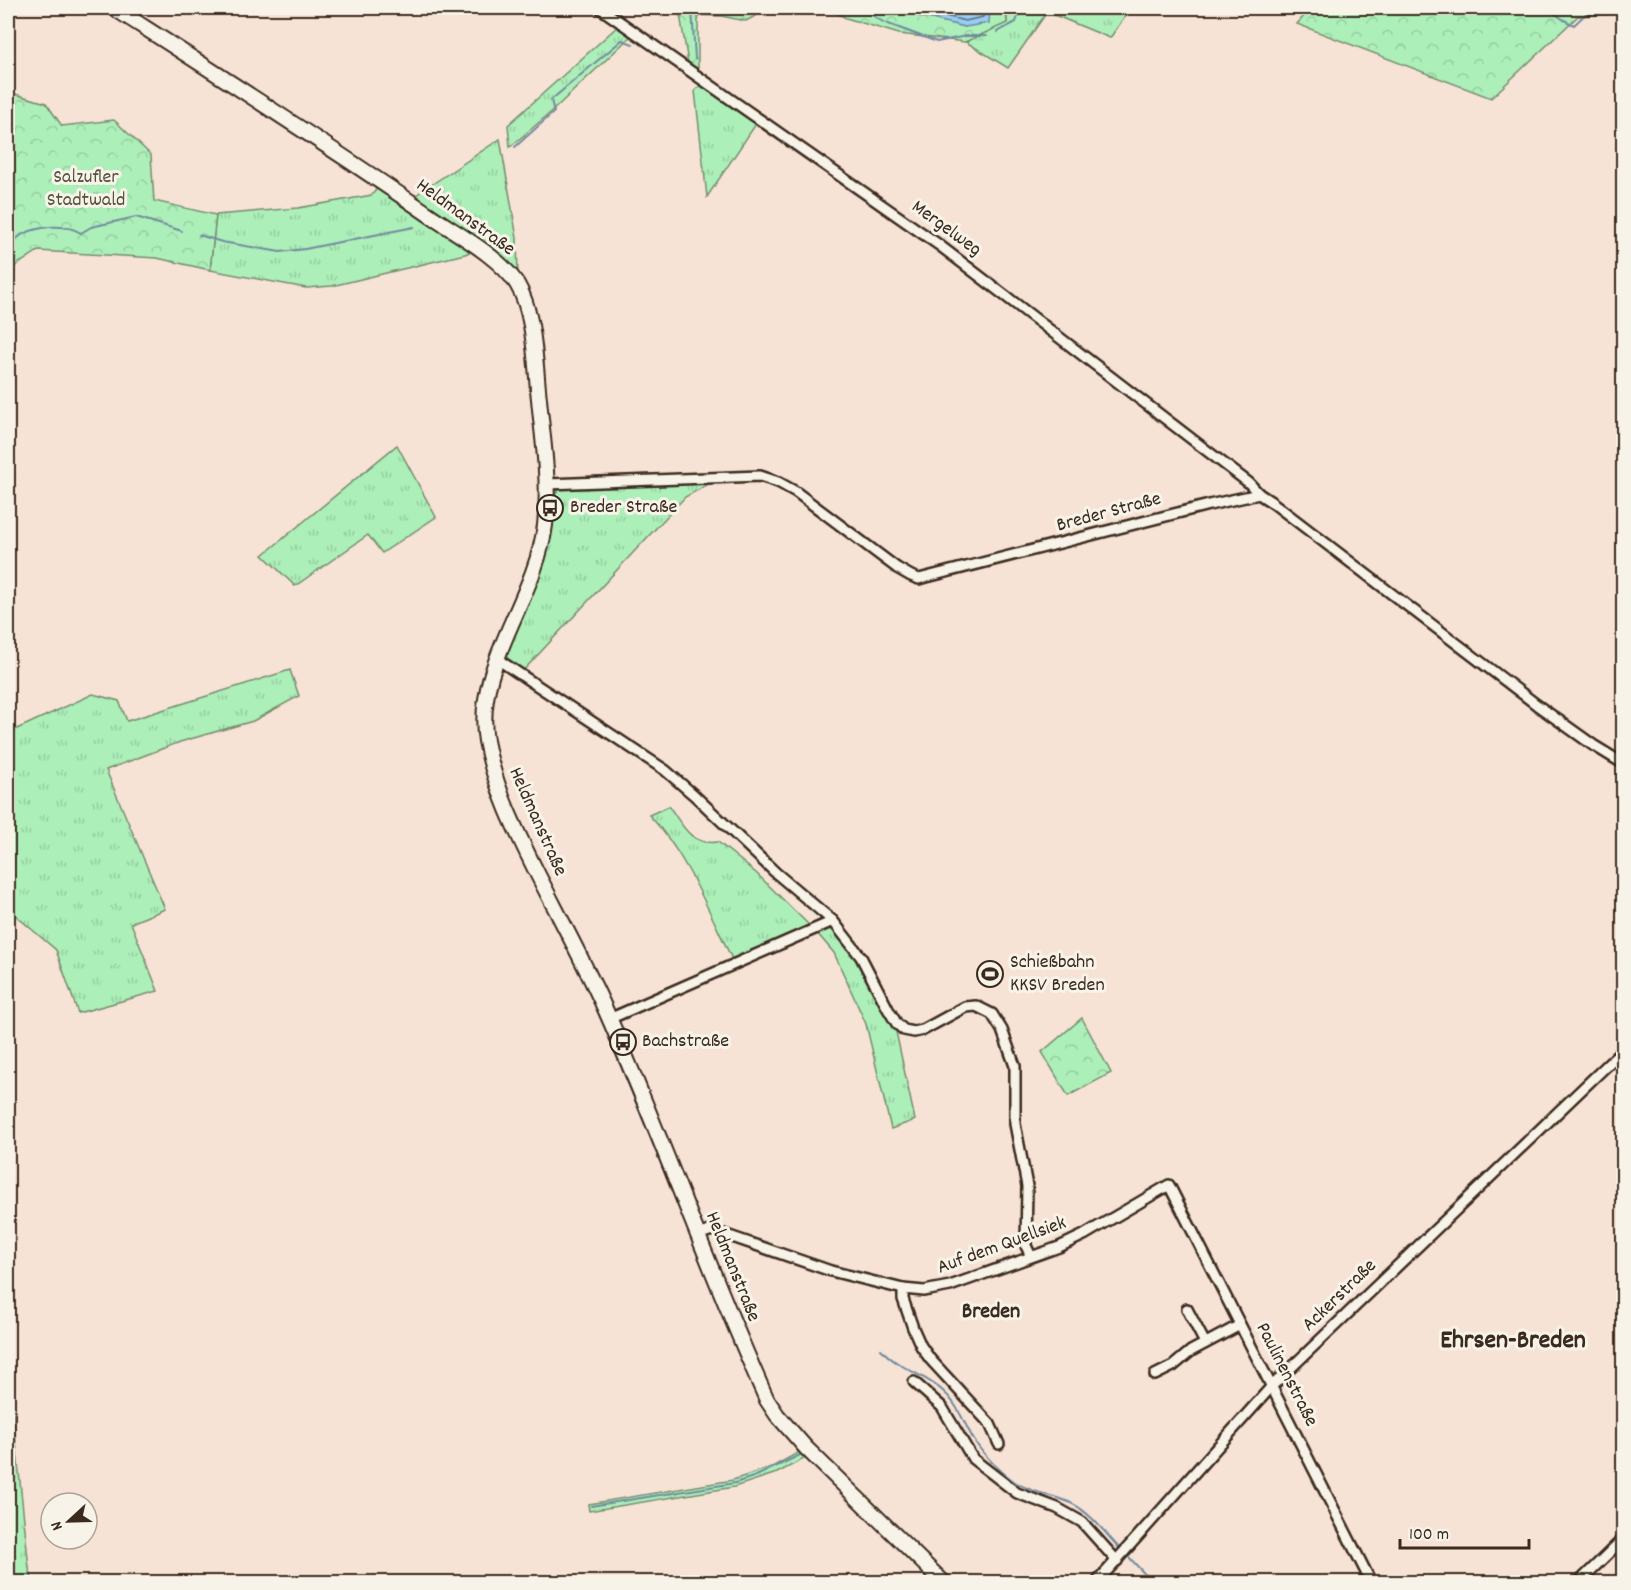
<svg xmlns="http://www.w3.org/2000/svg" width="1631" height="1590" viewBox="0 0 1631 1590" font-family="Dekko,sans-serif">
	<style>
		.grass { fill: url(#grass-tufts); stroke: #748c6c; stroke-width: 1.5 }
		.forest { fill: url(#forest-crowns); stroke: #748c6c; stroke-width: 1.5 }
		.water { fill: #96ccf5; stroke: #728b9f; stroke-width: 1.5 }
		.lines { fill: none; stroke-linecap: round; stroke-linejoin: round }
		.shore { stroke: #5f6b74; stroke-width: 1.5 }
		.stream { stroke: #728b9f; stroke-width: 2 }
		.minor-casing { stroke: #3b2a1e; stroke-width: 14 }
		.secondary-casing { stroke: #3b2a1e; stroke-width: 18 }
		.minor { stroke: #f7f3e8; stroke-width: 9 }
		.secondary { stroke: #f7f3e8; stroke-width: 14 }
		.labels { text-anchor: middle; dominant-baseline: central; stroke-width: 6; stroke-linejoin: round; paint-order: stroke }
		.park-label { font-size: 20px; fill: #52513d; stroke: #f7f3e8 }
		.street-label { font-size: 20px; fill: #3b2a1e; stroke: #f7f3e8 }
		.poi-label { font-size: 20px; fill: #3b2a1e; stroke: #f7f3e8; text-anchor: start }
		.quarter-label { font-size: 22px; font-weight: bold; fill: #3b2a1e; stroke: #f7f3e8 }
		.district-label { font-size: 26px; font-weight: bold; fill: #3b2a1e; stroke: #f7f3e8 }
	</style>
	<defs>
		<pattern id="grass-tufts" width="24" height="20" patternUnits="userSpaceOnUse" patternTransform="scale(1.5)"><rect width="24" height="20" fill="#acefb9"/><path d="M3 7l-1-3M5 7V3M7 7l1-3M15 17l-1-3M17 17v-4M19 17l1-3" fill="none" stroke="#95cd9f"/></pattern>
		<pattern id="forest-crowns" width="20" height="18" patternUnits="userSpaceOnUse" patternTransform="scale(1.5)"><rect width="20" height="18" fill="#acefb9"/><path d="M2 6a3 3 0 1 1 6 0M12 15a3 3 0 1 1 6 0" fill="none" stroke="#95cd9f"/></pattern>
	</defs>
	<rect width="100%" height="100%" fill="#f7e3d6"/>
	<filter id="ink" filterUnits="userSpaceOnUse"><feTurbulence type="fractalNoise" baseFrequency=".0167" numOctaves="2"/><feDisplacementMap in="SourceGraphic" scale="12" xChannelSelector="R" yChannelSelector="G"/><feConvolveMatrix kernelMatrix="1 2 1 2 8 2 1 2 1" color-interpolation-filters="sRGB"/></filter>
	<g filter="url(#ink)">
		<g class="grass">
			<path d="M1006,8H1131L1110,38L1047,12L1008,68L966,42L1007,22Z"/>
			<path d="M618,26L631,36L549,114L510,147L508,125Z"/>
			<path d="M701,84L756,124L707,197L695,91Z"/>
			<path d="M500,139L517,238L518,278L413,197Z"/>
			<path d="M378,187L474,250L465,254L332,286L306,288L210,270L216,215L298,208L372,195Z"/>
			<path d="M397,445L436,517L382,553L368,535L295,586L263,555Z"/>
			<path d="M714,481L685,497L522,672L506,661L504,654L552,499L561,487Z"/>
			<path d="M290,670L299,696L253,721L180,742L106,770L165,909L131,923L158,991L78,1013L56,950L8,909V733L93,694L119,701L127,721Z"/>
			<path d="M669,806C682,825 691,846 718,842L756,873L812,928L734,963C709,913 688,856 649,815Z"/>
			<path d="M833,926L857,955L895,1027L915,1120L891,1129L866,1024L834,953L817,933Z"/>
			<path d="M8,1366L29,1568L33,1582H8Z"/>
			<path d="M801,1451L804,1459L777,1473L734,1487L589,1511L588,1504L733,1480L774,1466Z"/>
		</g>
		<g class="forest">
			<path d="M679,8H770L746,21L721,16L698,15V71L688,63Z"/>
			<path d="M827,8H901L916,15L965,27L991,13L990,8H1006L1007,23L965,42L899,34L846,18Z"/>
			<path d="M1311,8H1614L1610,14L1578,16L1491,98L1297,24Z"/>
			<path d="M8,92L46,103L62,126L114,120L151,155L154,201L216,215L210,270L157,258L38,251L8,271Z"/>
			<path d="M1082,1018L1111,1073L1068,1096L1042,1052Z"/>
		</g>
		<path class="water" d="M901,8H990L989,23L965,27L916,15Z"/>
		<g class="lines">
			<path class="shore" d="M914,8L965,21L983,17L985,8"/>
			<g class="stream">
				<path d="M692,8L695,59"/>
				<path d="M734,8L767,14L770,8"/>
				<path d="M867,8L872,15L883,22L937,42L966,36H987"/>
				<path d="M1547,8L1564,20L1574,25L1592,8"/>
				<path d="M1615,8L1624,13"/>
				<path d="M997,32L1016,22L1021,8"/>
				<path d="M515,147L554,112L551,100L622,40L633,44"/>
				<path d="M199,235L222,242L280,252L305,249L414,227"/>
				<path d="M8,247C12,243 18,237 23,234C40,226 66,223 81,233L91,227L136,217L182,231"/>
				<path d="M604,1025L698,1253"/>
				<path d="M881,1349C898,1369 927,1375 945,1393C958,1405 965,1425 974,1440C983,1455 1001,1472 1015,1482C1032,1493 1053,1495 1071,1503C1091,1513 1106,1534 1121,1550"/>
				<path d="M740,1355L743,1364"/>
				<path d="M591,1506L735,1483L756,1476L800,1455"/>
				<path d="M1127,1555L1152,1582"/>
			</g>
			<defs>
				<g id="minor">
					<path d="M600,8L939,245L1249,483L1259,494"/>
					<path d="M548,484L760,476L778,482L796,492L897,568L911,576L919,579L1209,505L1259,494L1273,503L1537,705L1593,745L1624,764"/>
					<path d="M497,659L665,770L694,795L776,873L833,921L861,957L888,1009L897,1024L904,1030L914,1032L923,1030L965,1007L976,1006L992,1014L1002,1030L1015,1066V1124L1027,1186L1026,1246L1031,1256"/>
					<path d="M609,1019L833,921"/>
					<path d="M698,1235L712,1230L831,1271L903,1289L924,1291L950,1286L1059,1247L1084,1235L1169,1185L1371,1582"/>
					<path d="M903,1289V1299L913,1328L921,1346L930,1359L990,1424L999,1444"/>
					<path d="M1187,1309L1205,1343"/>
					<path d="M1155,1375L1173,1366L1191,1351L1240,1325"/>
					<path d="M914,1382L942,1407L973,1459L1017,1493L1057,1508L1082,1522L1117,1561"/>
					<path d="M1097,1582L1272,1386L1624,1049"/>
					<path d="M1579,1582L1624,1538"/>
				</g>
				<path id="secondary" d="M114,8C220,76 327,144 431,216C457,234 500,257 517,284C535,314 535,364 539,399C543,442 550,482 545,525C536,599 473,667 486,741C495,789 516,831 538,875C561,920 585,964 606,1011C663,1139 709,1272 767,1400L777,1415L806,1448L943,1582"/>
			</defs>
			<use href="#minor" class="minor-casing"/>
			<use href="#secondary" class="secondary-casing"/>
			<use href="#minor" class="minor"/>
			<use href="#secondary" class="secondary"/>
		</g>
	</g>
	<defs>
		<symbol id="bus-ring" viewBox="-11 -11 22 22"><circle r="9.5" fill="#f7f3e8" stroke="#3b2a1e" stroke-width="1.5"/><path d="M-5-6H5V4H4V6H2V4H-2V6H-4V4H-5ZM-3.5-4V0h7V-4ZM-3.5 1.2v1.5H-2V1.2ZM2 1.2v1.5H3.5V1.2Z" fill="#3b2a1e"/></symbol>
		<symbol id="stadium-ring" viewBox="-11 -11 22 22"><circle r="9.5" fill="#f7f3e8" stroke="#3b2a1e" stroke-width="1.5"/><path d="M0-5a6.5 5 0 1 0 0 10a6.5 5 0 1 0 0-10ZM-3.5-1.8h7v3.6h-7Z" fill="#3b2a1e"/></symbol>
	</defs>
	<g fill-rule="evenodd">
		<use href="#bus-ring" x="535" y="493" width="30" height="30"/>
		<use href="#stadium-ring" x="975" y="959" width="30" height="30"/>
		<use href="#bus-ring" x="608" y="1027" width="30" height="30"/>
	</g>
	<g class="labels">
		<g class="park-label">
			<text x="86" y="178">Salzufler<tspan x="86" dy="23">Stadtwald</tspan></text>
		</g>
		<g class="street-label">
			<text transform="translate(465 218) rotate(36)">Heldmanstraße</text>
			<text transform="translate(946 229) rotate(36)">Mergelweg</text>
			<text transform="translate(1109 513) rotate(-15)">Breder Straße</text>
			<text transform="translate(537 822) rotate(66)">Heldmanstraße</text>
			<text transform="translate(1002 1246) rotate(-20)">Auf dem Quellsiek</text>
			<text transform="translate(732 1267) rotate(68)">Heldmanstraße</text>
			<text transform="translate(1340 1296) rotate(-44)">Ackerstraße</text>
			<text transform="translate(1286 1375) rotate(63)">Paulinenstraße</text>
		</g>
		<g class="poi-label">
			<text x="570" y="508">Breder Straße</text>
			<text x="1010" y="963">Schießbahn<tspan x="1010" dy="23">KKSV Breden</tspan></text>
			<text x="642" y="1042">Bachstraße</text>
		</g>
		<g class="quarter-label">
			<text x="991" y="1312">Breden</text>
		</g>
		<g class="district-label">
			<text x="1513" y="1341">Ehrsen-Breden</text>
		</g>
	</g>
	<rect width="1631" height="1590" fill="none" stroke="#f7f3e8" stroke-width="30"/>
	<rect x="15" y="15" width="1601" height="1560" fill="none" stroke="#3b2a1e" stroke-width="2" filter="url(#ink)"/>
	<g transform="translate(69 1521) rotate(248)"><circle r="28" fill="#f7f3e8" stroke="#aca397" stroke-width="1.5"/>
	<path d="M0-4.5L10 22L0 15L-10 22Z" fill="#3b2a1e"/>
	<text y="-9" font-size="16" font-weight="bold" text-anchor="middle" fill="#3b2a1e">N</text>
	</g>
	<path d="M1400 1539v9h129v-9" fill="none" stroke="#3b2a1e" stroke-width="3"/>
	<text x="1409" y="1539" font-size="18" fill="#3b2a1e" stroke="#f7f3e8" stroke-width="4.5" paint-order="stroke">100 m</text>
</svg>
